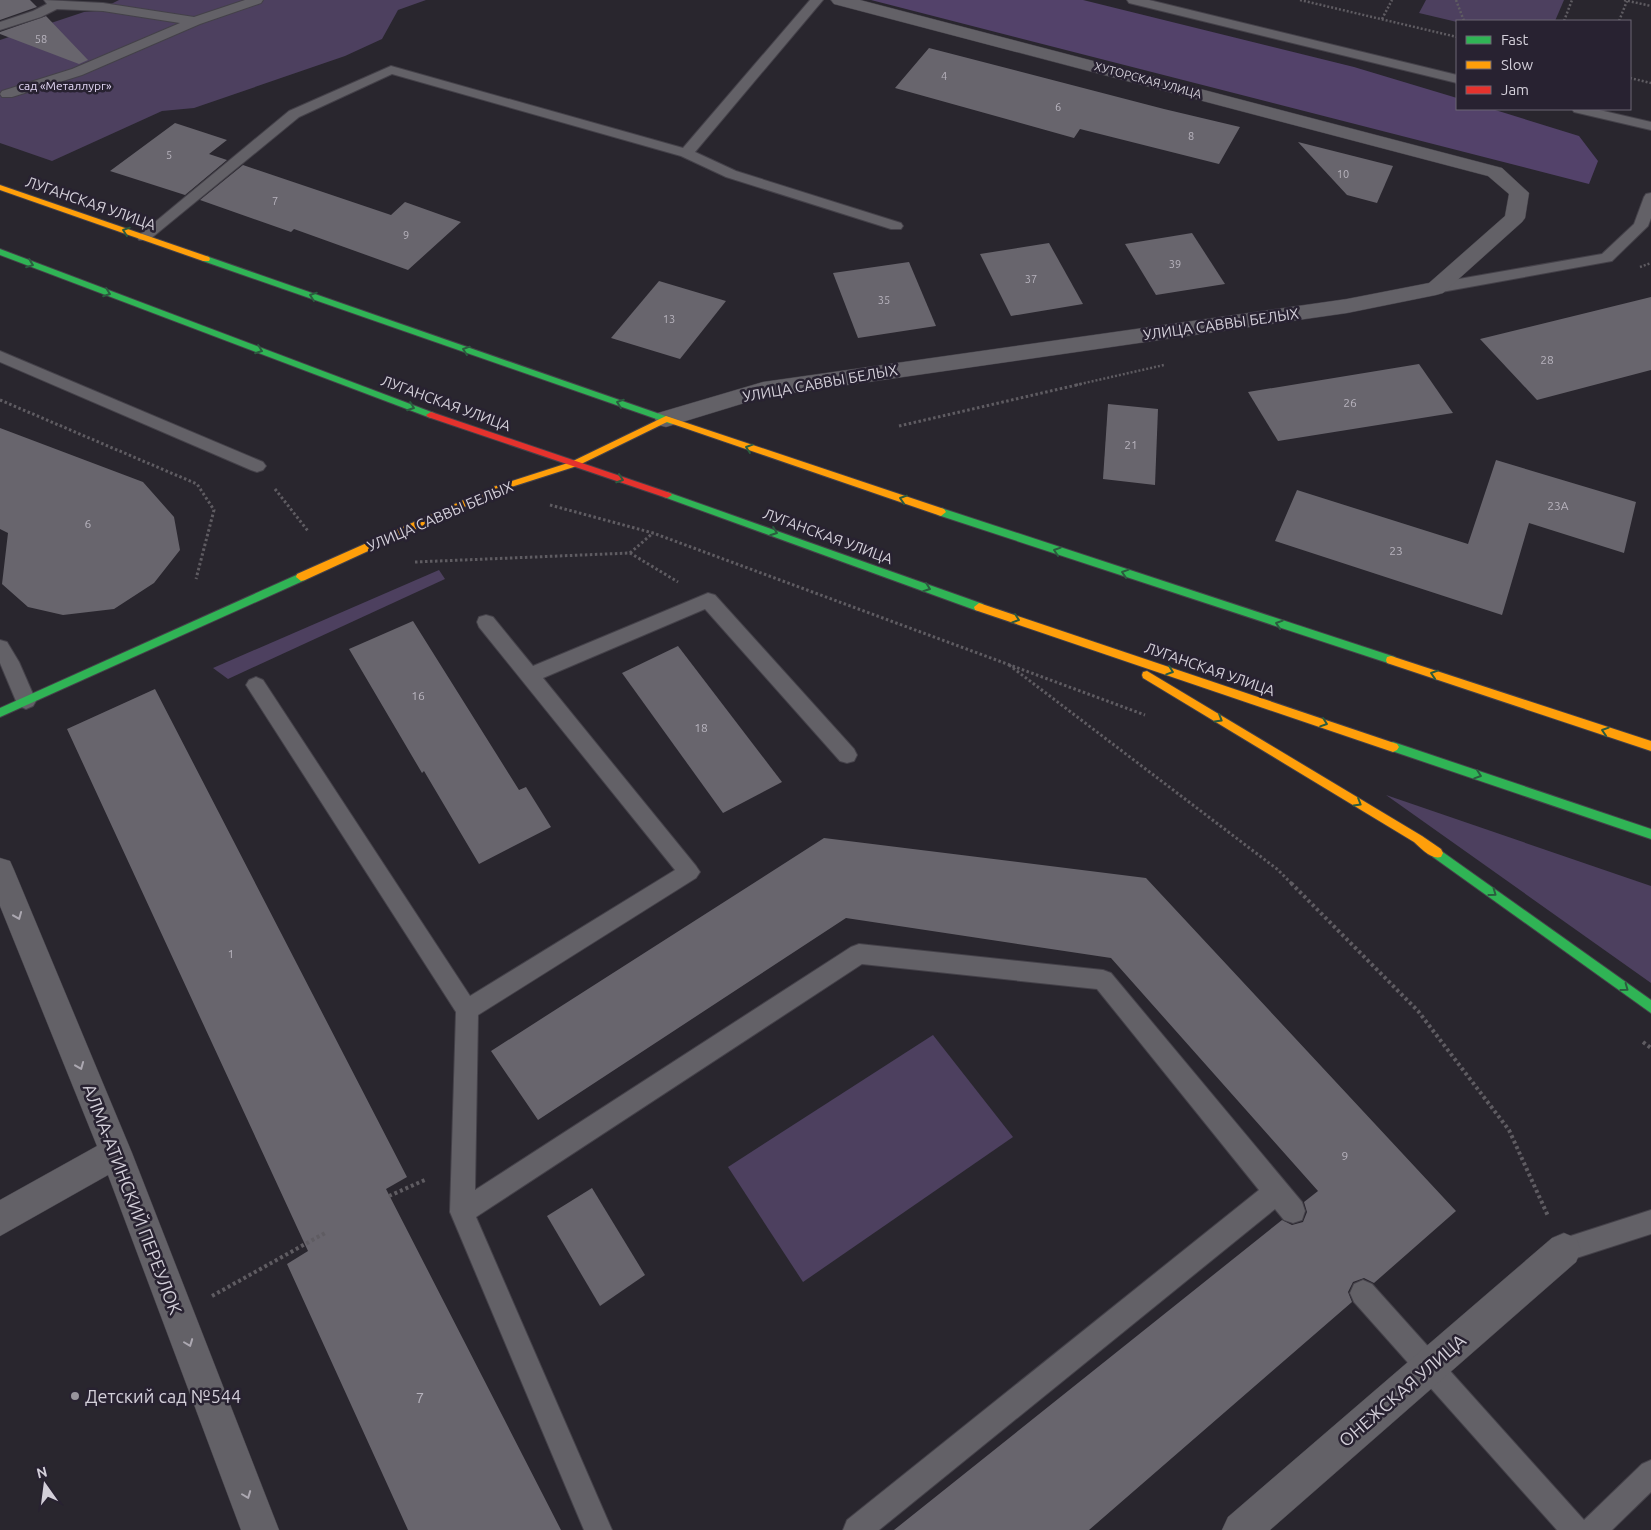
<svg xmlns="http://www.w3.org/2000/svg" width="1651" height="1530" viewBox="0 0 1651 1530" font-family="Ubuntu,sans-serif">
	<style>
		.green { fill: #4d405f }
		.forest { fill: #53426a }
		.building { fill: #68656d }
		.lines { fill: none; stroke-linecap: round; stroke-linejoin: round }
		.lane-casing { stroke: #444149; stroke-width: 2 }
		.street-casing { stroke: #444149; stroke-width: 1 }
		.fast-casing { stroke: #444149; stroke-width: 2 }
		.slow-casing { stroke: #444149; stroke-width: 2 }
		.jam-casing { stroke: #444149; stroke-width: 2 }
		.path-far2 { stroke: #5f5c62; stroke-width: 2.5; stroke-dasharray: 2 2; stroke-linecap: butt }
		.path-far1 { stroke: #5f5c62; stroke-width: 3; stroke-dasharray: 2.5 2.5; stroke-linecap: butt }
		.path { stroke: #5f5c62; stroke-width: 4; stroke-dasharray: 3 3; stroke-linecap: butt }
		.lane { fill: #636167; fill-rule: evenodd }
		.street { fill: #636167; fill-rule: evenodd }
		.fast { fill: #30b455; fill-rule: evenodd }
		.slow { fill: #ff9f0a; fill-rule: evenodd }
		.jam { fill: #e5322d; fill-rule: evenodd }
		.oneway { stroke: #2b5c3f }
		.oneway2 { stroke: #aca8b1 }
		.poi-dot { fill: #98949d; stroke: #282231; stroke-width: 2 }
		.labels { text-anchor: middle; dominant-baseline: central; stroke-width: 5; stroke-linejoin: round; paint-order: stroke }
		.far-number-label { font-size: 11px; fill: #b8b4be }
		.far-street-label { font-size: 12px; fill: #d3cfd9; stroke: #282231 }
		.far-park-label { font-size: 12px; fill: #e3d7f5; stroke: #282231 }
		.number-label { font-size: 12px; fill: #b8b4be }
		.street-label { font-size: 15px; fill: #d3cfd9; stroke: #282231 }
		.near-number-label { font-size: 15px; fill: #b8b4be }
		.near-street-label { font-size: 18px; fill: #d3cfd9; stroke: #282231 }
		.near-poi-label { font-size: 18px; fill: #d3cfd9; stroke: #282231; text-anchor: start }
	</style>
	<rect width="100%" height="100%" fill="#29262e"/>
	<g class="green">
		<path d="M119,0H426L398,10L382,39L345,56L194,108L162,111L52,161L0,143V40L84,12L97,11Z"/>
		<path d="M1426,0H1564L1555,21L1457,22L1419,13Z"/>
		<path d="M439,570L445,579L228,679L213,668Z"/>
		<path d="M1386,795L1651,886V983Z"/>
		<path d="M933,1035L1013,1137L803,1282L728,1167Z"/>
	</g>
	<path class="forest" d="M871,0H1083L1354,67L1457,98V109H1492L1579,136L1598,161L1589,184Z"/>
	<g class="building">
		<path d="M0,0H30L37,7L0,20Z"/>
		<path d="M46,16L88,60L79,64L0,34V32Z"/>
		<path d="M929,48L1164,109L1240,127L1219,164L1080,129L1074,138L895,88Z"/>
		<path d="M175,123L227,140L209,154L227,160L185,195L110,171Z"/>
		<path d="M1298,142L1393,166L1377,203L1347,195Z"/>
		<path d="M243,165L391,215L405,202L461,222L408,270L294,229L291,232L200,200Z"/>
		<path d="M1192,233L1225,284L1156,295L1125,244Z"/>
		<path d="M1049,243L1083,304L1011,316L980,254Z"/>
		<path d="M909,262L936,326L858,338L833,273Z"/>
		<path d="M659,281L726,301L680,359L611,338Z"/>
		<path d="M1651,297V370L1537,400L1480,339Z"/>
		<path d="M1419,364L1453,413L1278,441L1248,392Z"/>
		<path d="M1108,404L1158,409L1155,485L1103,479Z"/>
		<path d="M0,428L143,482L174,517L180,550L154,583L114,609L63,615L28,607L2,584L8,533L0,529Z"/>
		<path d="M1496,460L1636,502L1624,553L1529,523L1502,615L1275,541L1297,490L1468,544Z"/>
		<path d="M413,621L519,790L526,787L551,827L479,864L424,771L422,773L349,649Z"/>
		<path d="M678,646L782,782L723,813L622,673Z"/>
		<path d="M155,689L407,1177L386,1189L561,1530H408L287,1264L308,1251L67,729Z"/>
		<path d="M824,838L1146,878L1456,1211L1374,1283L1364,1278L1353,1282L1348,1292L1352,1302L1089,1530H894L1282,1220L1292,1225L1303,1222L1307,1212L1304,1202L1318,1191L1111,958L846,918L538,1120L491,1051Z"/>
		<path d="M592,1188L645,1275L600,1306L547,1216Z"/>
	</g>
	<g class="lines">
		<defs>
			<g id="lane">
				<path d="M44,0L103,3L194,17L245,0H263L261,3L200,24L82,75L12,97H2L0,94L2,91L72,69L180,23L103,11L57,9L41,17L0,30V22L33,11L47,4Z"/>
				<path d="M810,0H823L695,152L736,171L901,223L903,226L901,229H891L726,177L681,156L392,74L299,117L149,240H139L137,237L289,111L391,66L683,148Z"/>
				<path d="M1127,0H1149L1457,75V83L1129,3Z"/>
				<path d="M1572,109H1595L1651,122V130L1574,112Z"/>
				<path d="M1651,193V218L1648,226L1612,261L1436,293L1431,291L1428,288L1431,285L1436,283L1602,254L1634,224L1644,197L1646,194Z"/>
				<path d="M0,351L263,462L266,466L263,470L257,472L251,470L0,362Z"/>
				<path d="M708,593L715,595L854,749L857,755L854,761L847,763L840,761L705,609L543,678L696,866L700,872L696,878L478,1015L475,1190L851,947L859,944L1103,970L1111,973L1302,1202L1305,1211L1302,1220L1293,1223L1284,1220L1275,1209L879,1530H843L847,1520L1259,1190L1097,989L862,964L476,1217L612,1530H584L450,1212L456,1012L246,685L249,680L256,677L263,680L470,996L675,870L479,627L477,622L479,617L486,615L493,617L533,666Z"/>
				<path d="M0,640L7,642L19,662L36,701L33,706L26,709L19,706L16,701L0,663Z"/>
				<path d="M1651,1210V1234L1564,1262L1555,1259L1552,1250L1555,1241Z"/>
				<path d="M1363,1280L1372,1284L1584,1520L1642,1464L1651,1460V1492L1612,1530H1557L1354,1302L1350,1293L1354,1284Z"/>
			</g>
			<g id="street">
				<path d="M831,0H860L1502,168L1529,193L1525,218L1522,222L1443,293L1436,295L1347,313L764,397L666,427L658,425L655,419L658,413L763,382L1347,299L1429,283L1505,216L1509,194L1488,176L834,4Z"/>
				<path d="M0,858L10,861L14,870L132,1153L279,1530H241L108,1175L0,1236V1200L97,1146L0,906Z"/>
				<path d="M1564,1233L1576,1238L1581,1250L1576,1262L1270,1530H1222L1228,1517L1552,1238Z"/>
			</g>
			<g id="fast">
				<path d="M0,249L434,413L436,415L431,418L428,417L0,255Z"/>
				<path d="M206,256L674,419L676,421L671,424L668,423L203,261L202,259Z"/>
				<path d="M667,492L983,604L984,607L979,611L975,610L664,497L662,495Z"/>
				<path d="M941,508L1395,657L1396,660L1391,664L938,515L936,512Z"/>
				<path d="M301,573L306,577L305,580L0,717V708Z"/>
				<path d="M1393,742L1651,829V839L1389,750L1387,747L1389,744Z"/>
				<path d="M1437,848L1651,1000V1013L1433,857L1431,853L1433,849Z"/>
			</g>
			<g id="slow">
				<path d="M0,185L209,257L210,259L209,261H203L0,190Z"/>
				<path d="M666,416L944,509L946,512L941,516L938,515L667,422L577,466L499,491L305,580L301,581L296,577L297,574L493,487L571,462Z"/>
				<path d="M979,603L1397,744L1399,747L1397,750L1393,752L975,610L974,607Z"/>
				<path d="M1391,656L1651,741V751L1387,663L1386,660L1387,657Z"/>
				<path d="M1147,671L1422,836L1441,849L1443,853L1441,857C1431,860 1421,848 1414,842L1143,678L1142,675L1143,672Z"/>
			</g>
			<path id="jam" d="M431,412L670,493L672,495L667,498L664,497L428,417L426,415Z"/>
		</defs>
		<use href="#lane" class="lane-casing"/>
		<use href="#street" class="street-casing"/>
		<use href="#fast" class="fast-casing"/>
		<use href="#slow" class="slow-casing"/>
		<use href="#jam" class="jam-casing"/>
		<g class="path-far2">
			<path d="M1300,0L1457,37"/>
			<path d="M1456,0L1464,21"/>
			<path d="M1624,0L1651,6"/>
			<path d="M1382,19L1392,0"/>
			<path d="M1564,21L1572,0"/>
			<path d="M1619,21L1627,1"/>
			<path d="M1630,78L1651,83"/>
			<path d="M1640,267L1651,263"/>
			<path d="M1076,385L1164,365"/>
		</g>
		<g class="path-far1">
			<path d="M0,400L197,484L214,510L196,579"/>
			<path d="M899,426L1081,384"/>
			<path d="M275,489L308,531"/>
			<path d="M550,505L653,533L1145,715"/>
			<path d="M630,553L653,533"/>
			<path d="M415,562L630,553L678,582"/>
			<path d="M1009,665L1277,869L1292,884"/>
		</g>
		<g class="path">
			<path d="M1291,883L1418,1011L1509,1130L1548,1216"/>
			<path d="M1643,1042L1651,1048"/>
			<path d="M389,1196L427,1179"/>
			<path d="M212,1296L325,1233"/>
		</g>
		<use href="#lane" class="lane"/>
		<use href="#street" class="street"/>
		<use href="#fast" class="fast"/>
		<use href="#slow" class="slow"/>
		<use href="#jam" class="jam"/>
	</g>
	<defs><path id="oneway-chevron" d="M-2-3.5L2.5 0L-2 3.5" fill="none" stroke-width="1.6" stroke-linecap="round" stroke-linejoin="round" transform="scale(1.25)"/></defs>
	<g class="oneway">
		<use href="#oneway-chevron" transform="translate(126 231) rotate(-161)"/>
		<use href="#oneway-chevron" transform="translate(30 264) rotate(21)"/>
		<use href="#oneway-chevron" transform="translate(107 293) rotate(20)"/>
		<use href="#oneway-chevron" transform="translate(313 296) rotate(-161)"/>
		<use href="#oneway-chevron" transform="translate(259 350) rotate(20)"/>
		<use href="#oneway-chevron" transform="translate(466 350) rotate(-161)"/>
		<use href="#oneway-chevron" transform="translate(620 403) rotate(-161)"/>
		<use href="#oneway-chevron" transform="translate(411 407) rotate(20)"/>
		<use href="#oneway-chevron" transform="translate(749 448) rotate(-161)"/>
		<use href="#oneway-chevron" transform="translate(620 479) rotate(18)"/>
		<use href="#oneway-chevron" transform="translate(903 499) rotate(-162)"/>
		<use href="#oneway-chevron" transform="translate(774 532) rotate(20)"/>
		<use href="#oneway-chevron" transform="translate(1057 551) rotate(-162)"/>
		<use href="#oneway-chevron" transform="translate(1125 573) rotate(-162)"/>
		<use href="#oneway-chevron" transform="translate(927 588) rotate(20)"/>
		<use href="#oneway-chevron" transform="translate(1016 619) rotate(19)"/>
		<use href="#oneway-chevron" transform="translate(1279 624) rotate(-162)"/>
		<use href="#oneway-chevron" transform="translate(1170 671) rotate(19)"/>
		<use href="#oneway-chevron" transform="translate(1434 674) rotate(-162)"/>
		<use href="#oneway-chevron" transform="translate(1219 719) rotate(31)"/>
		<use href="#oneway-chevron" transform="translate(1324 723) rotate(19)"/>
		<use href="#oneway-chevron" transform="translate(1605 731) rotate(-162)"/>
		<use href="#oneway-chevron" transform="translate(1478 775) rotate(19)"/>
		<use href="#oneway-chevron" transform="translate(1358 803) rotate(31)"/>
		<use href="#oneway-chevron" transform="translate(1493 893) rotate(36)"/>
		<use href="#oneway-chevron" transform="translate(1625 988) rotate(36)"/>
	</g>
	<g class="oneway2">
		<use href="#oneway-chevron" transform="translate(18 916) rotate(68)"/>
		<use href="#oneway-chevron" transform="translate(80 1066) rotate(68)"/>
		<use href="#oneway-chevron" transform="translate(189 1343) rotate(69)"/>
		<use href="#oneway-chevron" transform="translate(247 1495) rotate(69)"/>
	</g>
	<circle class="poi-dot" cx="75" cy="1396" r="5"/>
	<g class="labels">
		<g class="far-number-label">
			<text x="41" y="39">58</text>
			<text x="944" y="76">4</text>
			<text x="1058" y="107">6</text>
			<text x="1191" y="136">8</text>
			<text x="169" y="155">5</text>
			<text x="1343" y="174">10</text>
			<text x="275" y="201">7</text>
			<text x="406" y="235">9</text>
			<text x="1175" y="264">39</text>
			<text x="1031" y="279">37</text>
			<text x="884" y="300">35</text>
			<text x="669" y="319">13</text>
		</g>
		<g class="far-street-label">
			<text transform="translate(1148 80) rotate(15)">ХУТОРСКАЯ УЛИЦА</text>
		</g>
		<g class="far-park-label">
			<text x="65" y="85">сад «Металлург»</text>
		</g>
		<g class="number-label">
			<text x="1547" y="359">28</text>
			<text x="1350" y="402">26</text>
			<text x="1131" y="444">21</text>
			<text x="1558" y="505">23А</text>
			<text x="88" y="523">6</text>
			<text x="1396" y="550">23</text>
			<text x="418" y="695">16</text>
			<text x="701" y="727">18</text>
			<text x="231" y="953">1</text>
			<text x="1345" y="1155">9</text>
		</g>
		<g class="street-label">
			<text transform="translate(91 203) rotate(19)">ЛУГАНСКАЯ УЛИЦА</text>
			<text transform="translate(1221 324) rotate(-8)">УЛИЦА САВВЫ БЕЛЫХ</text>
			<text transform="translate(820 383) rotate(-10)">УЛИЦА САВВЫ БЕЛЫХ</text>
			<text transform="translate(446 403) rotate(20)">ЛУГАНСКАЯ УЛИЦА</text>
			<text transform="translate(440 516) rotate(-23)">УЛИЦА САВВЫ БЕЛЫХ</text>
			<text transform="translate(828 536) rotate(20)">ЛУГАНСКАЯ УЛИЦА</text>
			<text transform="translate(1210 669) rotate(19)">ЛУГАНСКАЯ УЛИЦА</text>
		</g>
		<g class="near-number-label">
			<text x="420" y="1397">7</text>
		</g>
		<g class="near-street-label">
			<text transform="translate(133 1199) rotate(69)">АЛМА-АТИНСКИЙ ПЕРЕУЛОК</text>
			<text transform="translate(1402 1390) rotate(-41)">ОНЕЖСКАЯ УЛИЦА</text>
		</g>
		<g class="near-poi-label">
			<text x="85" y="1396">Детский сад №544</text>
		</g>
	</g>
	<rect x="1456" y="20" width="175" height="90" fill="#282231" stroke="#6c6774"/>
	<rect x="1466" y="36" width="25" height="8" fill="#30b455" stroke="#6c6774"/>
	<text x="1501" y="45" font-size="15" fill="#d3cfd9">Fast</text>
	<rect x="1466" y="61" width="25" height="8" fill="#ff9f0a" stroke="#6c6774"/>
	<text x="1501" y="70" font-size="15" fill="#d3cfd9">Slow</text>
	<rect x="1466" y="86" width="25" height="8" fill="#e5322d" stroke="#6c6774"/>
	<text x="1501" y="95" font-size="15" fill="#d3cfd9">Jam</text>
	<g transform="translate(45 1485) rotate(346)" stroke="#282231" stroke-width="4" paint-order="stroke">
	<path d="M0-4L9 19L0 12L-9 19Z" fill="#d3cfd9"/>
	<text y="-8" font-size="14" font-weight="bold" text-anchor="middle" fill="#d3cfd9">N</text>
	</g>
</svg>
